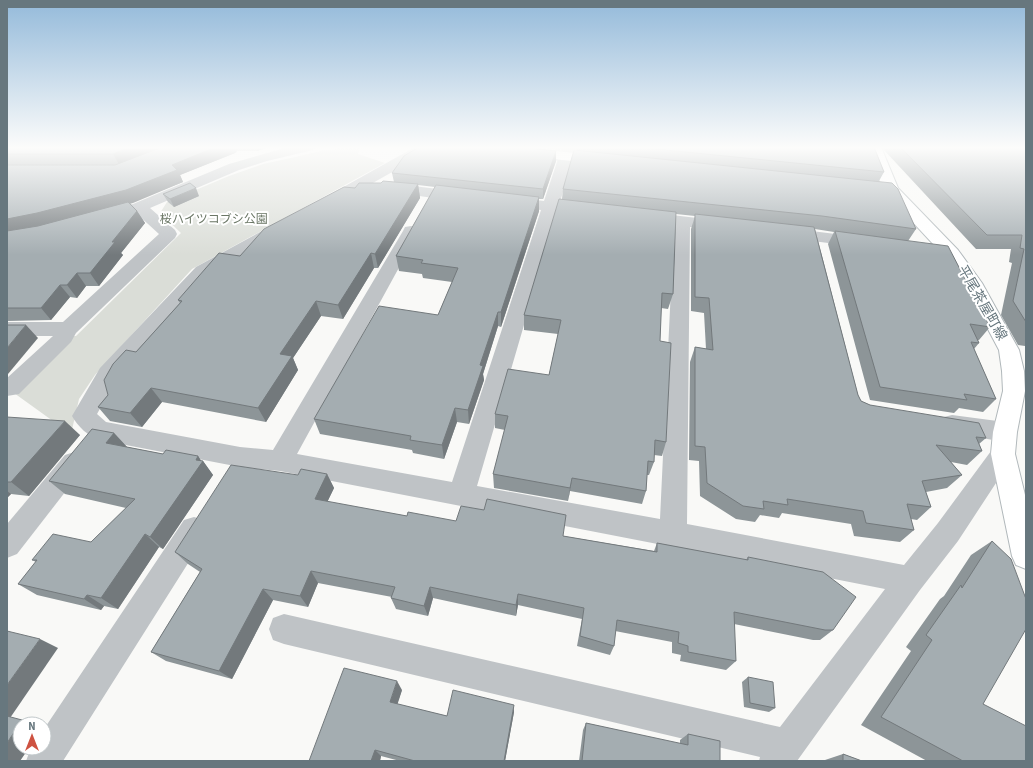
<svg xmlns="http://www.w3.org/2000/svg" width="1033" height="768" viewBox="0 0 1033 768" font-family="'Source Sans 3','Noto Sans JP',sans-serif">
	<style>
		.green { fill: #daddd7 }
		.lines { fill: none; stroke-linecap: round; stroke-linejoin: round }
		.secondary-casing { stroke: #b1b8bb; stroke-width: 2 }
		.street { fill: #bfc3c6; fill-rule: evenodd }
		.secondary { fill: #fff; fill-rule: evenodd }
		.wall { fill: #8d9598 }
		.shaded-wall { fill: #73797c }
		.building { fill: #a4adb1; stroke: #73797c }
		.labels { text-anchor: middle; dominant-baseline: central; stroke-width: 4; stroke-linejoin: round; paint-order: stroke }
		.far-park-label { font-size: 12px; fill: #6b7766; stroke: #fff }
		.street-label { font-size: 14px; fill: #67777e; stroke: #fff }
	</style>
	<rect width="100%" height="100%" fill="#f9f9f7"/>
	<path class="green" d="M350,147H360L358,154L385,163L192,269L95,375L79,399L71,434L14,393L70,336H76L181,233L160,213L167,202L229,176L263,164L295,157L321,151Z"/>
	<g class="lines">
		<defs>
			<g id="secondary">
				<path d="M467,147H520L602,156L607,157L609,160L607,163L602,164L474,151L469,150Z"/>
				<path d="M867,147H881L898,188L958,250L982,283L1019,350L1024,371L1025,391L1017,432L1015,454L1026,499V569L1016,565L1012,556L991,454L993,432L1003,391L1002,371L999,350L964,284L946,258L883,190Z"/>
			</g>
		</defs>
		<use href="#secondary" class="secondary-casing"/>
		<g class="street">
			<path d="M288,147H315L313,150L267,161L239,170L150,208L175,230L177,234L175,238L76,333L71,342L19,394L7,396V378L53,336H7V322H63L159,234L136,213L106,222L100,220L98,217L100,214L133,204L229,164Z"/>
			<path d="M415,147H433L431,150L334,205L328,207L322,205L320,202L322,199Z"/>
			<path d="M562,147H576L560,202L592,207L594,210L592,213L586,215L557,212L477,486L660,519L674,225L640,220L638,217L640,214L646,212L723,221L729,222L731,226L729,230L723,231L690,227L687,524L904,565L938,523L994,447L1003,444L1012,447L1015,454L958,541L920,590L797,761H759L760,757L284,644L273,640L269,629L273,618L284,614L780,727L885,589L673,547L280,471L240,467L100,440C88,436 78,427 72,416L100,368L196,267L271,226L277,225L283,226L285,230L283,234L208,275L116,380L97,414L106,422L240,447L273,450L403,231L405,227L411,226L417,227L419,231L297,454L452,482L541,210L504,205L502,202L504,199L510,197L544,201Z"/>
			<path d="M389,183L462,192L468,194L470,197L468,200L462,202L384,191L381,188L384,185Z"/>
			<path d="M787,228L860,237L866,238L869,242L866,246L860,247L781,237L779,233L781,229Z"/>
			<path d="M952,415L1005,422L1013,425L1017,432L1013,439L1005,442L952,433L944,431L940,424L944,417Z"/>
			<path d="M74,452L83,455L86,462L83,469L17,554L7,558V524L65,455Z"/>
			<path d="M194,517L204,520L207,529L204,538L63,761H26L31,748H44V729L184,520Z"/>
		</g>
		<use href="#secondary" class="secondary"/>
	</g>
	<g class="wall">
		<path d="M7,147H269L257,151H237L235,153L180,175L183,182L130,203L137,211L145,223L121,253L123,255L99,286H86L77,298L70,297L51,320L7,321Z"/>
		<path d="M538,147H561L560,150Z"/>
		<path d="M577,147H874L884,172L879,181L916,229L908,241L990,327L979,340H978L979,343L974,349L996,399L983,412L959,408L954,413L870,400L828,244L834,232L815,229L858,395L861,401L870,405L986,438L979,444L982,451L967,465L951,462L962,475L947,488L926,492L931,507L917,520L911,519L914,530L900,542L854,536L851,524L782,513L779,518L760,515L755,522L736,519L700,496L699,461L689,460L690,362L695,347L706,349L704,313L691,311V229L695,216L676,214L673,294L668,309L661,308L660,341L666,442L662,456L654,455V462L649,475H647L646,491L642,504L570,491L568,501L494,488L493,474L505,430L495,428V414L549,375L558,334L524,330V315L562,199L563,189L576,151Z"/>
		<path d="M883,147H1026V348L1025,346L1018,345L1001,315L1012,263L1009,262L1011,249H976L884,150Z"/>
		<path d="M556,161L543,199H539V211L501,327L498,326L483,374L484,380L469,424L457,422L444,459L413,453L412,450L320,434L314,419L438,315L452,282L423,278L422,274L399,271L396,256L435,187L418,185L420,198L378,268H374L343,319L321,316L293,358L298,370L266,422L162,402L142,427L110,421L98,407L108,395L136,352L180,303L178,300L240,256L355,188L394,182L392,173Z"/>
		<path d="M163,194L199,196L174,207L168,202Z"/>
		<path d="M7,417L80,435L29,496L11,494L7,498Z"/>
		<path d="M114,433L127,447L163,454L198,456L201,461H203L213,475L163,549L159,547L118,609L104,606L101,610L37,595L18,584L36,562L32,560L91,542L126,508L65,494L49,481Z"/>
		<path d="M327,474L334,488L327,502L407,516L456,521L563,536L654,551L657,543L746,560L748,557L833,630L820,640H813L734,624L736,661L726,670L680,661L681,655L672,653V642L615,631L614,646L610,655L577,646L582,619L518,605L516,616L433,598L428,616L396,609L391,598L392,597L318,583L308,607L273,600L232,679L166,661L151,652L200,572L188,564L175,552L298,475Z"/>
		<path d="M992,541L983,704L1026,761H927L861,725L911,651L906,647L940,599L944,596L971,555Z"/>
		<path d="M748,677L775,708L769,712L744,707L742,682Z"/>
		<path d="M402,690L397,704L447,716L514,712L505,761H400L381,756L380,761H309Z"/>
		<path d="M586,723L680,744V740L688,734L720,761H579L583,730Z"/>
		<path d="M843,754L862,761H825V760Z"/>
	</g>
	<g class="shaded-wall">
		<path d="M129,147H164L120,166L113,154Z"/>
		<path d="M216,147H236L237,151L235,153L180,175L183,182L133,203L46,226L7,233V219L172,165Z"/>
		<path d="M256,147H269L257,151Z"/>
		<path d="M556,151V161L543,199V189Z"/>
		<path d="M418,184L420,198L378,268L375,254Z"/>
		<path d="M196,188L199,196L174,207L170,199Z"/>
		<path d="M539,197V211L501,327V312Z"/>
		<path d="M137,211L145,223L121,253L123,255L99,286L90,273L112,242Z"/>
		<path d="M371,253L374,268L343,319L338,305Z"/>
		<path d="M77,273L86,286L77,298L67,285Z"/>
		<path d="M60,285L70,297L51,320L41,308Z"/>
		<path d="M316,301L321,316L293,358L298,370L266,422L258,408L280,354Z"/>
		<path d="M498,312V326L483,374L484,380L469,424L468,410L480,365Z"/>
		<path d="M26,325L38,338L8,374H7V348Z"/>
		<path d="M151,388L162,402L142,427L130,413Z"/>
		<path d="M455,408L457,422L444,459L442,445Z"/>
		<path d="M65,421L80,435L29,496L11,482Z"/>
		<path d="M114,433L127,447L106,443Z"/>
		<path d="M198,456L202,462L203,461L213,475L163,549L150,537Z"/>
		<path d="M327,474L334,488L322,513L315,499Z"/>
		<path d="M572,478L570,491L568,501L570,488Z"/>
		<path d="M7,491L11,494L7,498Z"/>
		<path d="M145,534L159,547L118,609L101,598Z"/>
		<path d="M311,571L318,583L308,607L300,596Z"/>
		<path d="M430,587L433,598L428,616L424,606Z"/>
		<path d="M263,589L273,600L232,679L219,671Z"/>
		<path d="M518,594V605L516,616V605Z"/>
		<path d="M87,595L104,606L101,610L84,599Z"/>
		<path d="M40,639L58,648L10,718L7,717V685Z"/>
		<path d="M397,681L402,690L396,709L390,702Z"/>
		<path d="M514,705V712L505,761H504Z"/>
		<path d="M22,720L34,724H20V748H29L20,761H7V743Z"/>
		<path d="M375,750L381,756L380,761H371Z"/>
	</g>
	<g class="building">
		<path d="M7,147H129L113,154H7Z"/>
		<path d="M162,147H216L172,165L177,170L126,190L37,213L7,219V165H115Z"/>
		<path d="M419,147H519L556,151L543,189L392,173L404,156Z"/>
		<path d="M636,147H874L884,172Z"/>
		<path d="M900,147H1026V322L1013,301L1024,249L1020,248L1022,235H987Z"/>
		<path d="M574,150L892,183L898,189L916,229L822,216L563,189Z"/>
		<path d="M383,181L418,184L375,254L371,253L338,305L316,301L280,354L292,356L258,408L151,388L130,413L98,407L108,395L104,380L113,364L126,350L136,352L182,301L178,300L219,253L240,256L264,229L344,187L355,188L359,183H381Z"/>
		<path d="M190,183L196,188L170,199L163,194Z"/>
		<path d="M436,185L539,197L501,312H498L480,365L483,366L468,410L455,408L442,445L410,440L411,436L314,419L379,306L438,315L458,268L421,263L423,260L396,256Z"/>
		<path d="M559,199L676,212L673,294L662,293L660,341L671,343L666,442L655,440L654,462L648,461L646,491L572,478L570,488L493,474L508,416L495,414L508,369L549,375L561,320L524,315Z"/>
		<path d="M128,202L137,211L112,242H115L90,273H77L67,285H60L41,308H7V231L38,226Z"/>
		<path d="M695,214L814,227L858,395L861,401L870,405L979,423L986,438L976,437L982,451L936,445L962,475L922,481L931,507L907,504L914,530L866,523L863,511L787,499L788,505L763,501L764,509L743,506L707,483L705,447L695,446V347L713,350L709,298L695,297Z"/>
		<path d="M835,231L948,246L990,327L970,324L979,343L971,342L996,399L964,394L967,400L880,387Z"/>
		<path d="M7,325H26L7,348Z"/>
		<path d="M7,417L65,421L11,482H7Z"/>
		<path d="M92,429L114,433L106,443L163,454L166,450L198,456L196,460L203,461L150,537L145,534L101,598L87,595L84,599L18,584L37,560H32L53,534L91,542L135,499L49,481Z"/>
		<path d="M231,465L298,475L301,469L327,474L315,499L407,516L408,512L456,521L461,506L484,510L487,499L566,515L563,536L657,552V543L748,560V557L823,572L856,597L833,630H825L734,612L736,661L688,652V646L678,643L679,632L617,620L614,646L580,636L584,608L518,594L516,605L430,587L424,606L391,598L395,587L311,571L300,596L263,589L219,671L151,652L202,569L175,552Z"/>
		<path d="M992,541L1011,559L1026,599V629L983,704L1026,726V761H963L881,717L932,640L926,635L961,585L962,588Z"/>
		<path d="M7,631L40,639L7,685Z"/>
		<path d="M344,668L397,681L390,702L447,716L453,690L514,705L504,761H415L375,750L371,761H309Z"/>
		<path d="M748,677L773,682L775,708L750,703Z"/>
		<path d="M7,716L22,720L7,743Z"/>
		<path d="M586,723L688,745V734L720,741V761H582Z"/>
		<path d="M843,754L862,761H843Z"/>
	</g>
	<linearGradient id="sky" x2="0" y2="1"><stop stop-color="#94bada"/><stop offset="0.58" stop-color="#fcfcfb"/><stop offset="1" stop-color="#fcfcfb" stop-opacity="0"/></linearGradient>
	<rect width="1033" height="255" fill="url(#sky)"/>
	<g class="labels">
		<g class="far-park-label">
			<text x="214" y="219">桜ハイツコブシ公園</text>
		</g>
		<g class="street-label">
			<text transform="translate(982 303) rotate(60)">平尾茶屋町線</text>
		</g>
	</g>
	<rect width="1033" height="768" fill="none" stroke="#67777e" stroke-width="16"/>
	<g transform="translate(32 736)"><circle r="19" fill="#ffffff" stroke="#c2c9cb"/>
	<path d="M0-3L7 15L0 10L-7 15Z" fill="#ce5241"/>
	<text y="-6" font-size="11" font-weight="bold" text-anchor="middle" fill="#67777e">N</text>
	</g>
</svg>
